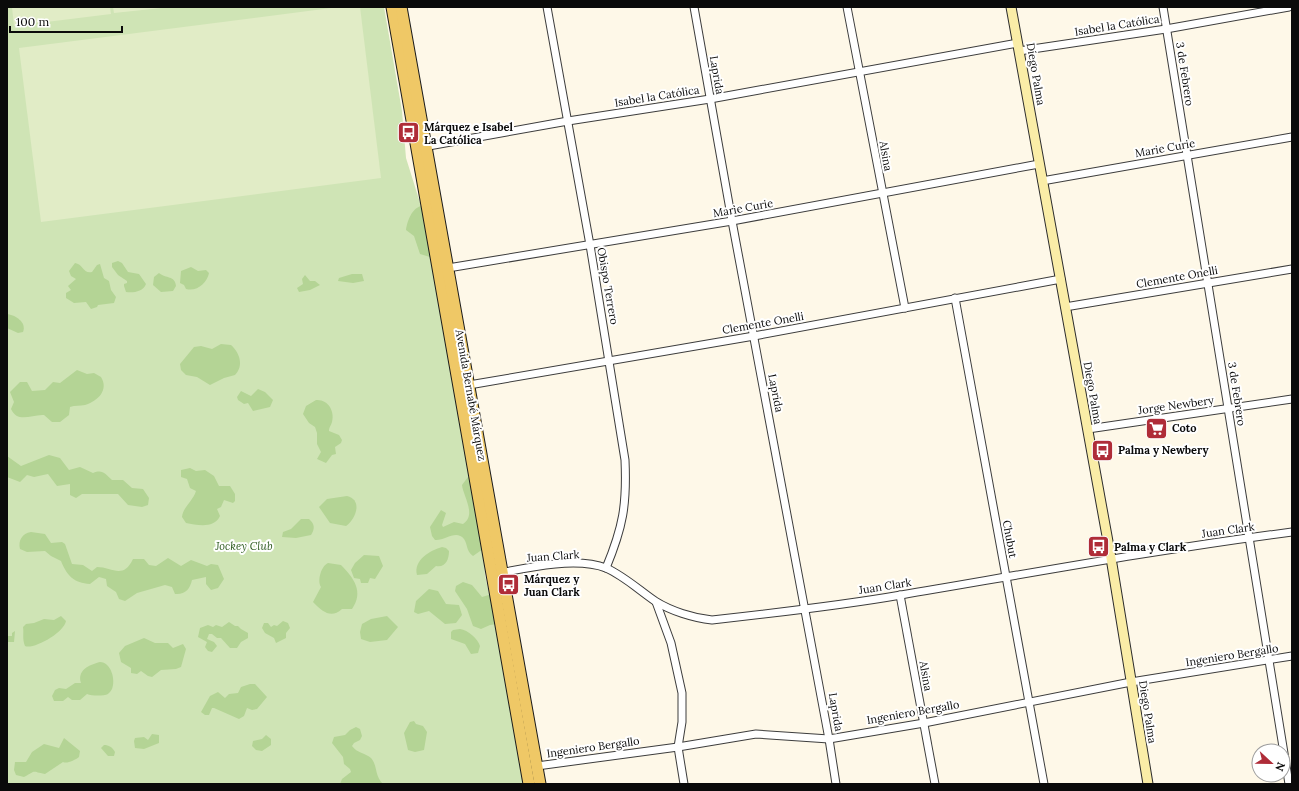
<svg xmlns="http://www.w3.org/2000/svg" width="1299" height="791" viewBox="0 0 1299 791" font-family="Lora,serif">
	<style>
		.green { fill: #cfe4b5 }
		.forest { fill: #b4d495 }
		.pitch { fill: #e1ecc6 }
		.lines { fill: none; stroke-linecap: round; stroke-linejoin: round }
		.street-casing { stroke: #3d3d3d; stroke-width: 9 }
		.secondary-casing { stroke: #2c2c2c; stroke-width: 11 }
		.primary-casing { stroke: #1b1b1b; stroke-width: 13 }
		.street { stroke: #fff; stroke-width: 7 }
		.secondary { stroke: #faeda7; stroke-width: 9 }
		.primary { stroke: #efc866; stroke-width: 11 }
		.labels { text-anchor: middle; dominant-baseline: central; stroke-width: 4; stroke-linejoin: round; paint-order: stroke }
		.street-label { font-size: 11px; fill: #0a0a0a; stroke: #fff }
		.poi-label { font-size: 11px; font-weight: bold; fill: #0a0a0a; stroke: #fff; text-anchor: start }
		.park-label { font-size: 11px; font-style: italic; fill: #2e5b20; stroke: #fff }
	</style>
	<rect width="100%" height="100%" fill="#fef8e8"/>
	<path class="green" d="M7,7H384L402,111L406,158L422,209L482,528L485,575L494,617L523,784H7Z"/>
	<g class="forest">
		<path d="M422,206L432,256L430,257L420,254L414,236L406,230C407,222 412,207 422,206Z"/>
		<path d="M118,261L122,263L128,272L139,274L146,284C143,292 133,293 126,292L124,286V284L127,283V281L118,275L112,267V263Z"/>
		<path d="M75,263C83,264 83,274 92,272L97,265L100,264L104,278L109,281L111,290L116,297L114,303L98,305L97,307L91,309L86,302L74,303L66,298V293L71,290L68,286L76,279L71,276L69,271Z"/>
		<path d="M191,267L198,271L206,270L209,273C207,283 197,292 186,289L184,285L180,283L181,271Z"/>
		<path d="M159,273C166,279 175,275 176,286L173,291L161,292L153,285L154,277Z"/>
		<path d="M352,274H362L364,281L353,283L338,281L339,278Z"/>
		<path d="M305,275L310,281H315L320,285L310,290L299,292L297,288L303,284L302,279Z"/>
		<path d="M7,314C15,315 27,322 23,332L18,333L7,328Z"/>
		<path d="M221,344L231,345C240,353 244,366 235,375L224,378L210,385L197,377L186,375L181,370L180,364L194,347L201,346L212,349Z"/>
		<path d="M77,370L87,374L94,373L101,377C109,390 98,401 85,405C80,406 75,405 70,407L69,415L60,422H52L44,415C32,414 18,424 11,409L14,402L10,392L20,382H27L32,391L45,390L53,382L60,383Z"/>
		<path d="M258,389L265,392L273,400L270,407L253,411L248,403L244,404L238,400L237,397L241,391L251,396Z"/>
		<path d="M316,400C328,399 335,411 332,422C331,426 329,427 329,431L339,435L342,440L341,443L335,447L336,454L332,455L326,463L317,459L321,452L317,444V433L315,427L309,423L303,414L306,406Z"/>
		<path d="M49,455L60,458L69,470L80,467L93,473C103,469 105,474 112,480H123L132,488L143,489L149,498L148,505L142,507L128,505L118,494H82L76,498L70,495V484L57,486L48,474L34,477L27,475L20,482L7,477V456L21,466Z"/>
		<path d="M190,468L196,471L205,470L214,476L219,486H230L235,494V501L233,503L224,500L221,507L217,509L220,516C214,529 197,525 186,523L182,517C183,507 193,501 196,491L190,488L187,479L181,477V470Z"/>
		<path d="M468,477H472L483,549L473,556C466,551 468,545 464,539C456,529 445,541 435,540L432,536L430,527L441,510L446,513L442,525L443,527L454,522L463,524C477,515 463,496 462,485Z"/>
		<path d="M347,496C363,500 356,519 346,526L330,523L319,507L327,499Z"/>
		<path d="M301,519H309C315,524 315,529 311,535L296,538L282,537L283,532L291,529Z"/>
		<path d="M31,532L45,534L51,543L62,542L65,544L72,564L83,565L92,571L97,567C112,567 123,580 133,559H144L149,565L156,566L168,558L181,566L191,560L207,566L211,564L218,565L224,579L218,588L211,590L206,584V577L192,580C190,589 185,595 175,594L172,587L165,585L137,593L125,601L119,599L116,592L107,586L106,579L99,577L90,584C74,583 67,576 61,561L51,556L45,551L27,552L20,549C18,541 22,533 31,532Z"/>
		<path d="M442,547L446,548L449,551C449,560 445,568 436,566L427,574L417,575C413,560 431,550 442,547Z"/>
		<path d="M364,555L379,556L383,566L375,579L370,578L368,583H361L360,579L354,578L351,570L355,563Z"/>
		<path d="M328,563L341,565C354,578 364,592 352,609H342C331,619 323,612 313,602L321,587C317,581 321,566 328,563Z"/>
		<path d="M463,582L472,585L482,597L492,594L497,624L490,625L481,629L473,626L467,609L455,591L456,586Z"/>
		<path d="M429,589L438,591L446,604L459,605L462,615L456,623L445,624L429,611L418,614L414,612L416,601Z"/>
		<path d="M61,616L66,621C64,633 33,650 25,646C22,639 24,633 23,627L26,624L34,623L44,619L54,620Z"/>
		<path d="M387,616L398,627L387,640L370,642L361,639L360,632L362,624L371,619Z"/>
		<path d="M283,621L288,623L290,628L286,633V638L276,643L274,638L265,633L262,628L264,623H268L271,627L274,625L277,626Z"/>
		<path d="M229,622L235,626H238L241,629L248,633V638L241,642L237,648H230L221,638H217L212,634H209L207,639L214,642L217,646L212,652L208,651L205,647L207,642L198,637L200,628L208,625L213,627L216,625L222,627Z"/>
		<path d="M460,629C468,630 478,639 480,646L478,653L471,654L465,644L451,639V632L453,630Z"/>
		<path d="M15,631L14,642H8L7,636H12V633Z"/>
		<path d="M144,638L155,643H168L173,648L183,644L186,649L181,667L176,669L161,670L152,677L148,676L141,671L137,674L131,673V668L121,662L119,653L125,646Z"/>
		<path d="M100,662C111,662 116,680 112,689C111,691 109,693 108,694C104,696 92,696 87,694L80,700H72L68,697L63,701H54L52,696L55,690L59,688L66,689L75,683H81C77,670 89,665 100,662Z"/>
		<path d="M250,684H255L267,697L257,709L252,710L247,708L244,716L239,719L214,708H212L209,715H205L201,712L210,696L218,692L225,698L229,694L238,693L241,687Z"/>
		<path d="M414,721L416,724L423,726L427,732L424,750L415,752L408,750L404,733L410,722Z"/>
		<path d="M356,727L360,729L362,736L360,740L354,743L352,746C357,753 365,753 371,758C378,766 374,775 383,784H340L342,779L351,772L350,769L344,764L343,757L332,743L334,737L345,735L350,730Z"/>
		<path d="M152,734L159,735V743L144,749L135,748L134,741L135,738L144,737L148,740Z"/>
		<path d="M266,735L271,739V745L262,751L256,750L252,746L253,741L262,739Z"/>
		<path d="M64,738L80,751L79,757C75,760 67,764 63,762L45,774C30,771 37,770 24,777L16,775L14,770L15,762H26L32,752L44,744L59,748Z"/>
		<path d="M104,745C109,745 112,747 115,752L114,756H108L101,748Z"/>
	</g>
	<g class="pitch">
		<path d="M12,7H110L111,14L14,26Z"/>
		<path d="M113,7H171L114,13Z"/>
		<path d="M339,7H360L381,178L41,222L19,48Z"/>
	</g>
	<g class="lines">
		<defs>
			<g id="street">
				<path d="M547,7L590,245L625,460C627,505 623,527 606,568"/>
				<path d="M694,7L732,221L829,739L836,784"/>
				<path d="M847,7L905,308"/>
				<path d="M1163,7L1289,784"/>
				<path d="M1019,51L1166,29L1289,7"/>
				<path d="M423,147L568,121L710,99L1018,43"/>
				<path d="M1042,181L1292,137"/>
				<path d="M448,268L732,221L1039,164"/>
				<path d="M955,298L1044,784"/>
				<path d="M1065,307L1292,269"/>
				<path d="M469,385L754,336L1061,279"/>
				<path d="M1088,429L1292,399"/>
				<path d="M500,573C530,567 577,557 606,568C624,576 639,590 655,601C671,611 693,618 712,620C775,613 838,606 901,595C1031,573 1161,549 1292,532"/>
				<path d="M900,595L935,784"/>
				<path d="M656,602L671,643L682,693V722L678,747L684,784"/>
				<path d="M537,766L678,747L756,734L829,739L924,723L1131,682L1292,656"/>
			</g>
			<path id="secondary" d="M1011,7L1111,558L1148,784"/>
			<g id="primary">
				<path d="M392,7L529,784"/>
				<path d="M401,7L540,784"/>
			</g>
		</defs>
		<use href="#street" class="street-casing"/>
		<use href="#secondary" class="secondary-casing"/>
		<use href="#primary" class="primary-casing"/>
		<use href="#street" class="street"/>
		<use href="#secondary" class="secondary"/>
		<use href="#primary" class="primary"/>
	</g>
	<defs>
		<symbol id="bus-square" viewBox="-11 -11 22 22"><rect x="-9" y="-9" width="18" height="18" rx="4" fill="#af2c38" stroke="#fff"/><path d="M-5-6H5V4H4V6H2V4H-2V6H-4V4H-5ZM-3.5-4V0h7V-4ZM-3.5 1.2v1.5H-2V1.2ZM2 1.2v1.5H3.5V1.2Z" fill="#fff"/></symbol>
		<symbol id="supermarket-square" viewBox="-11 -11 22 22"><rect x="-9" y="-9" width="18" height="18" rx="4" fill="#af2c38" stroke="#fff"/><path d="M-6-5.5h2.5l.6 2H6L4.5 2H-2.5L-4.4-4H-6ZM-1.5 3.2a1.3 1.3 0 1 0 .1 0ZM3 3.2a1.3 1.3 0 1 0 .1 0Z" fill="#fff"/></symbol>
	</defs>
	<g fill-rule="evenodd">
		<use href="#bus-square" x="396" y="120" width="25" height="25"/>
		<use href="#supermarket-square" x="1144" y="416" width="25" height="25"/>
		<use href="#bus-square" x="1090" y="438" width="25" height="25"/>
		<use href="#bus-square" x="1086" y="534" width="25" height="25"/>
		<use href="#bus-square" x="496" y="572" width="25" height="25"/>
	</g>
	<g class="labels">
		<g class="street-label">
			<text transform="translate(1117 25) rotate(-9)">Isabel la Católica</text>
			<text transform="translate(1036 74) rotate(80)">Diego Palma</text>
			<text transform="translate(1185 74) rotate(81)">3 de Febrero</text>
			<text transform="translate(717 75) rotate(80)">Laprida</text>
			<text transform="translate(657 96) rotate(-9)">Isabel la Católica</text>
			<text transform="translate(1165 148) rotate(-10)">Marie Curie</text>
			<text transform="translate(886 156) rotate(80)">Alsina</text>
			<text transform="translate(743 208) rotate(-10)">Marie Curie</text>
			<text transform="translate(1177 277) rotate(-10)">Clemente Onelli</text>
			<text transform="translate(608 286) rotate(80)">Obispo Terrero</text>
			<text transform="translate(763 323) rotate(-10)">Clemente Onelli</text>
			<text transform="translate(776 393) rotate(79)">Laprida</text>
			<text transform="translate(1093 393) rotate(80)">Diego Palma</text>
			<text transform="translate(1237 394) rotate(81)">3 de Febrero</text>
			<text transform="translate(471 395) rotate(80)">Avenida Bernabé Márquez</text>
			<text transform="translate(1176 405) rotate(-8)">Jorge Newbery</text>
			<text transform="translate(1228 530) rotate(-8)">Juan Clark</text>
			<text transform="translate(1010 539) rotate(80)">Chubut</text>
			<text transform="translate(553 556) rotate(-4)">Juan Clark</text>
			<text transform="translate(885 586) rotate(-9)">Juan Clark</text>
			<text transform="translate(1232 655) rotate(-9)">Ingeniero Bergallo</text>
			<text transform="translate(926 676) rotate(80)">Alsina</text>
			<text transform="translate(836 712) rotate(80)">Laprida</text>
			<text transform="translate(913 712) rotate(-10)">Ingeniero Bergallo</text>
			<text transform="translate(1148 712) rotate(81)">Diego Palma</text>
			<text transform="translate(593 747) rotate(-8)">Ingeniero Bergallo</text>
		</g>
		<g class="poi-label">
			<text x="424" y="127">Márquez e Isabel<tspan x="424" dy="13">La Católica</tspan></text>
			<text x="1172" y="428">Coto</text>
			<text x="1118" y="450">Palma y Newbery</text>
			<text x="1114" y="547">Palma y Clark</text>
			<text x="524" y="579">Márquez y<tspan x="524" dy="13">Juan Clark</tspan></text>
		</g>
		<g class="park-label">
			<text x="244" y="546">Jockey Club</text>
		</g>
	</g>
	<rect width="1299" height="791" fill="none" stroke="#0a0a0a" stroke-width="16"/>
	<g transform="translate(1271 763) rotate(112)"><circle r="19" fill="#ffffff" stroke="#9d9d9d"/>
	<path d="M0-3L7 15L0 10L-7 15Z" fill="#af2c38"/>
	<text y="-6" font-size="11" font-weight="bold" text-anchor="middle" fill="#0a0a0a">N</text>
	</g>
	<path d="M10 26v6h112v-6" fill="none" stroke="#0a0a0a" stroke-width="2"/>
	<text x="16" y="26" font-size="12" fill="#0a0a0a" stroke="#ffffff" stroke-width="3" paint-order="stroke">100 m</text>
</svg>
